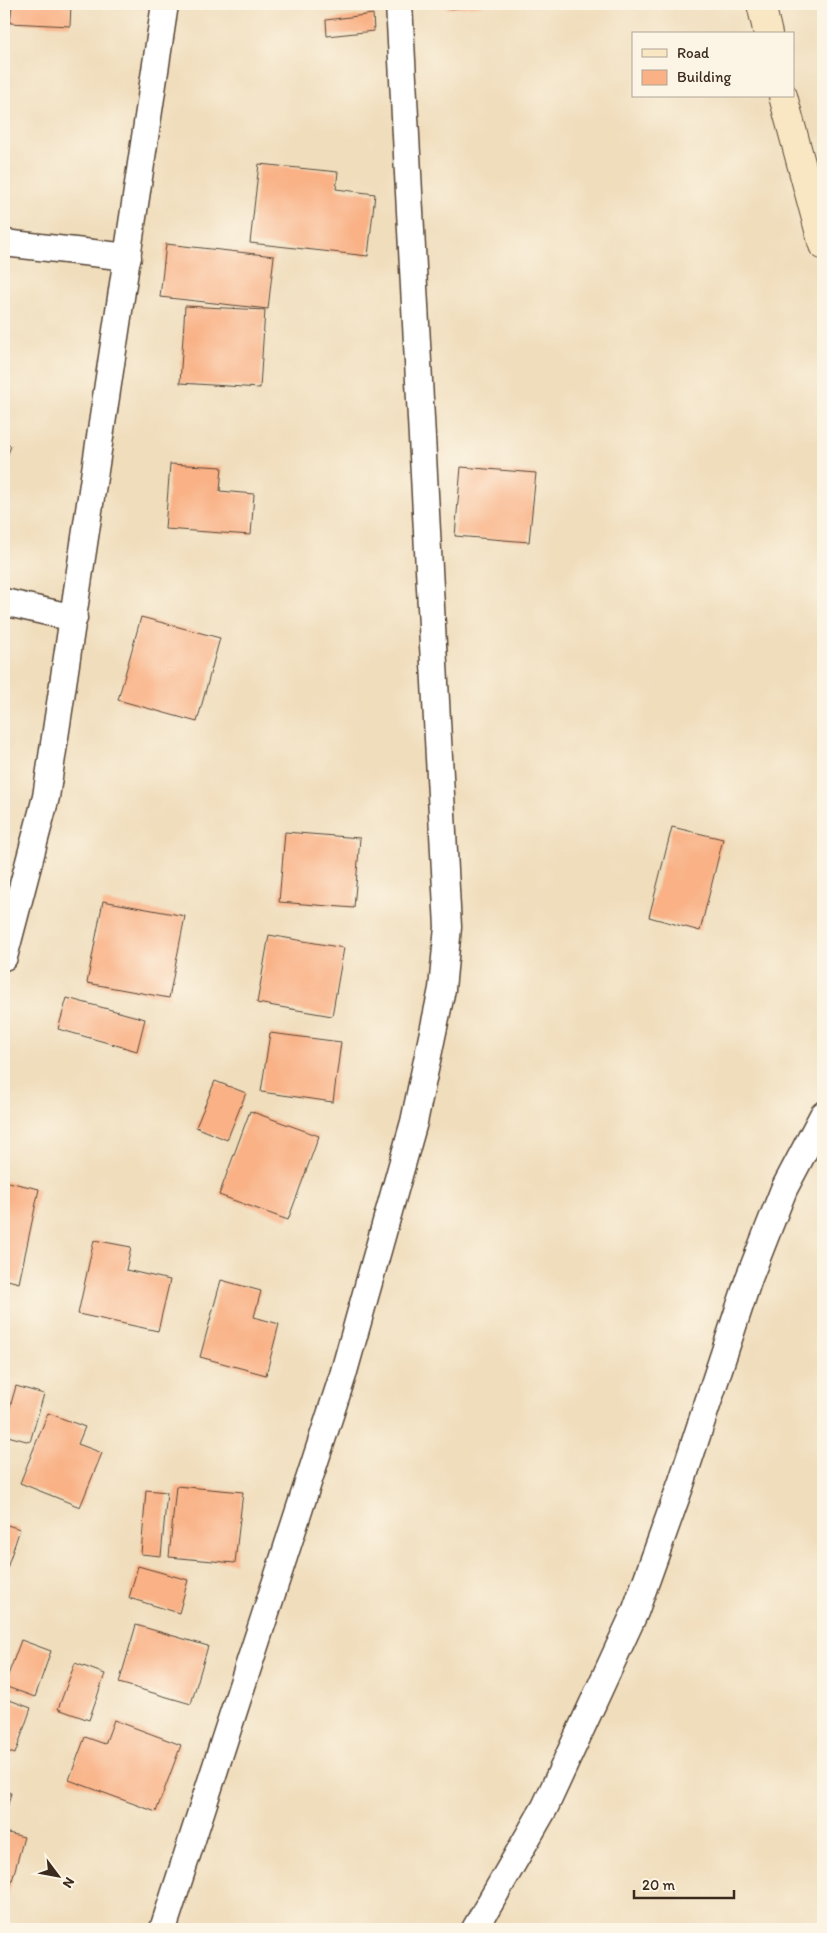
<svg xmlns="http://www.w3.org/2000/svg" width="827" height="1933" viewBox="0 0 827 1933" font-family="Itim,sans-serif">
	<style>
		.building { fill: #f9b185 }
		.lines { fill: none; stroke-linecap: round; stroke-linejoin: round }
		.minor-casing { stroke: #564536; stroke-width: 29 }
		.secondary-casing { stroke: #564536; stroke-width: 30 }
		.minor { stroke: #fff; stroke-width: 26 }
		.secondary { stroke: #f9e7c3; stroke-width: 28 }
	</style>
	<rect width="100%" height="100%" fill="#fcf5e5"/>
	<filter id="ink" filterUnits="userSpaceOnUse"><feTurbulence type="fractalNoise" baseFrequency=".02" numOctaves="2"/><feDisplacementMap in="SourceGraphic" scale="10" xChannelSelector="R" yChannelSelector="G"/><feConvolveMatrix kernelMatrix="1 2 1 2 8 2 1 2 1" color-interpolation-filters="sRGB"/></filter>
	<filter id="wash" filterUnits="userSpaceOnUse"><feTurbulence type="fractalNoise" baseFrequency=".0096" numOctaves="4" result="noise"/><feDisplacementMap in="SourceGraphic" scale="20" xChannelSelector="R" yChannelSelector="G"/><feGaussianBlur stdDeviation="1.12" result="paint"/><feColorMatrix in="noise" values="0 0 0 0 0 0 0 0 0 0 0 0 0 0 0 0 0 1.4 0 .05"/><feComposite in="paint" operator="in"/></filter>
	<g filter="url(#wash)">
		<rect width="100%" height="100%" fill="#f0ddbc"/>
		<g id="blocks">
			<g class="building">
				<path d="M12,4H71L70,26L10,23Z"/>
				<path d="M446,4H484V5L447,9Z"/>
				<path d="M373,14L374,31L327,36L326,20Z"/>
				<path d="M4,160L9,161L5,184H4Z"/>
				<path d="M259,164L338,172L336,189L375,194L368,256L250,243Z"/>
				<path d="M166,244L274,256L268,309L160,297Z"/>
				<path d="M185,306L265,310L260,388L180,383Z"/>
				<path d="M4,443L11,446L4,464Z"/>
				<path d="M170,464L222,467L220,491L254,494L251,535L165,529Z"/>
				<path d="M461,467L536,473L529,542L455,536Z"/>
				<path d="M141,617L220,638L197,722L118,700Z"/>
				<path d="M672,827L723,839L700,931L649,917Z"/>
				<path d="M285,832L360,838L354,908L279,902Z"/>
				<path d="M103,901L185,916L169,998L87,983Z"/>
				<path d="M269,935L344,948L332,1016L257,1003Z"/>
				<path d="M67,998L145,1019L137,1051L58,1029Z"/>
				<path d="M270,1033L341,1042L333,1102L261,1092Z"/>
				<path d="M215,1081L246,1093L227,1140L196,1127Z"/>
				<path d="M250,1111L319,1136L288,1220L219,1195Z"/>
				<path d="M4,1181L39,1189L19,1283L4,1279Z"/>
				<path d="M94,1240L131,1247L126,1270L170,1280L158,1331L78,1314Z"/>
				<path d="M221,1280L261,1291L254,1317L279,1324L266,1375L200,1357Z"/>
				<path d="M16,1386L44,1394L30,1442L4,1435V1428Z"/>
				<path d="M48,1413L85,1427L78,1444L102,1453L80,1507L20,1483Z"/>
				<path d="M176,1486L243,1492L235,1563L169,1557Z"/>
				<path d="M146,1490L167,1492L161,1556L141,1554Z"/>
				<path d="M4,1524L20,1529L4,1577Z"/>
				<path d="M138,1566L188,1580L179,1613L129,1598Z"/>
				<path d="M136,1625L208,1646L191,1704L119,1683Z"/>
				<path d="M21,1640L51,1651L35,1697L4,1686Z"/>
				<path d="M75,1663L105,1674L89,1720L58,1709Z"/>
				<path d="M4,1698L31,1708L15,1754L4,1750Z"/>
				<path d="M114,1720L181,1745L156,1812L69,1780L85,1737L105,1744Z"/>
				<path d="M4,1791L11,1793L4,1819Z"/>
				<path d="M4,1832L24,1837L7,1899H4Z"/>
			</g>
		</g>
	</g>
	<g filter="url(#ink)">
		<use href="#blocks" fill-opacity="0" stroke="#564536" stroke-width="1"/>
		<g class="lines">
			<defs>
				<g id="minor">
					<path d="M4,243L128,257"/>
					<path d="M4,602L74,618"/>
					<path d="M4,957L46,797L165,4"/>
					<path d="M163,1929L343,1375L414,1122L442,989L448,927L399,4"/>
					<path d="M475,1929L545,1807L635,1612L681,1484L749,1278L784,1189L823,1115"/>
				</g>
				<g id="secondary">
					<path d="M761,4L768,34"/>
					<path d="M783,96L823,245"/>
				</g>
			</defs>
			<use href="#minor" class="minor-casing"/>
			<use href="#secondary" class="secondary-casing"/>
			<use href="#minor" class="minor"/>
			<use href="#secondary" class="secondary"/>
		</g>
	</g>
	<rect width="827" height="1933" fill="none" stroke="#fcf5e5" stroke-width="20"/>
	<rect x="632" y="32" width="162" height="65" fill="#fcf5e5" stroke="#afa495"/>
	<rect x="642" y="49" width="25" height="8" fill="#f9e7c3" stroke="#afa495"/>
	<text x="677" y="58" font-size="15" fill="#3b2a1e">Road</text>
	<rect x="642" y="70" width="25" height="15" fill="#f9b185" stroke="#afa495"/>
	<text x="677" y="82" font-size="15" fill="#3b2a1e">Building</text>
	<g transform="translate(58 1876) rotate(122)" stroke="#fcf5e5" stroke-width="4" paint-order="stroke">
	<path d="M0-4L9 19L0 12L-9 19Z" fill="#3b2a1e"/>
	<text y="-8" font-size="14" font-weight="bold" text-anchor="middle" fill="#3b2a1e">N</text>
	</g>
	<path d="M634 1890v8h100v-8" fill="none" stroke="#3b2a1e" stroke-width="2.5"/>
	<text x="642" y="1890" font-size="15" fill="#3b2a1e" stroke="#fcf5e5" stroke-width="4" paint-order="stroke">20 m</text>
</svg>
